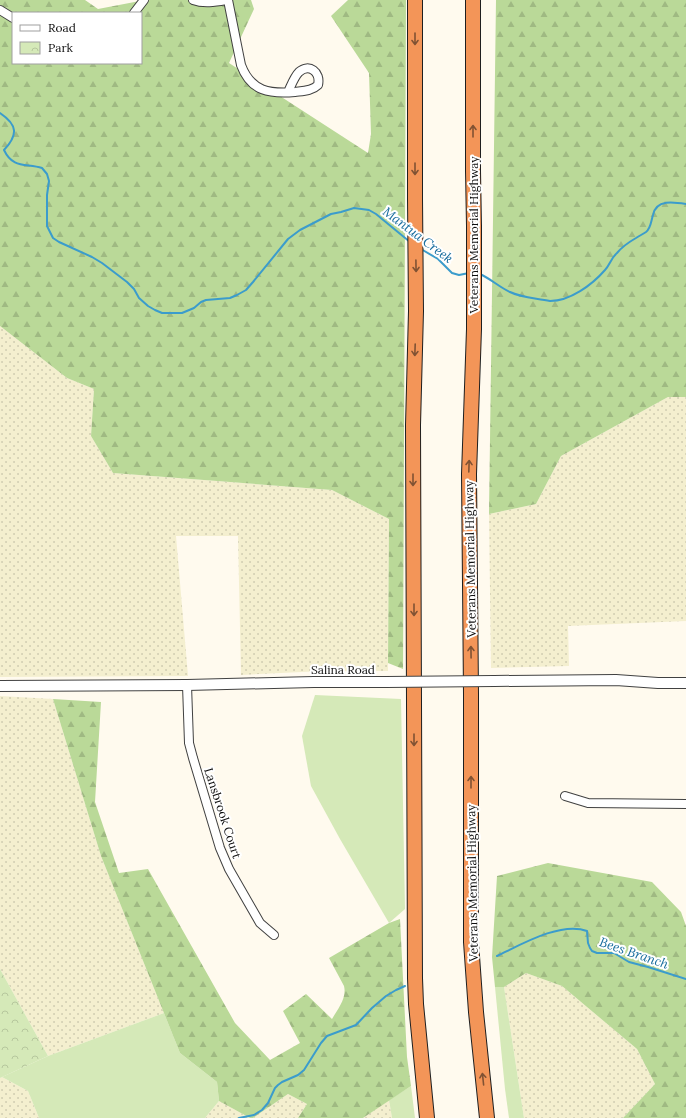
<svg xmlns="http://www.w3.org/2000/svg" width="686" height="1118" viewBox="0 0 686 1118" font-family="Lora,serif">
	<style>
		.farmland { fill: url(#farmland-dots) }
		.grass { fill: #d5e9b8 }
		.forest { fill: url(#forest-firs); fill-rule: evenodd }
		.park { fill: url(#park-crowns) }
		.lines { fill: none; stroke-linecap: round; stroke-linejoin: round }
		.stream { stroke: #3b9ccc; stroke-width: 2 }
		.minor-casing { stroke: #414141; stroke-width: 10 }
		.tertiary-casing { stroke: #414141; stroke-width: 12 }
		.motorway-casing { stroke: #1f1f1f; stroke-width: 16 }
		.minor { stroke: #fff; stroke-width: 8 }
		.tertiary { stroke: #fff; stroke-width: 10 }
		.motorway { stroke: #f39558; stroke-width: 14 }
		.tertiary-bridge-casing { stroke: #414141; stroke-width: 12; stroke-linecap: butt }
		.tertiary-bridge { stroke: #fff; stroke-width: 10 }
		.oneway { stroke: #805233 }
		.labels { text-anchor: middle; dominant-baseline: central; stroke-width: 4; stroke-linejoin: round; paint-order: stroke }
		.street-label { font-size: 12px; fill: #0e0e0e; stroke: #fff }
		.water-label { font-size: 13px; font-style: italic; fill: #186d9e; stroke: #fff }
	</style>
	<defs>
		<pattern id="farmland-dots" width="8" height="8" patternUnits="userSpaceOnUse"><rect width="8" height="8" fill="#f4efcf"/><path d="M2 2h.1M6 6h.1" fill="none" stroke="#d0ccb1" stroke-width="1.8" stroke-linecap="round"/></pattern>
		<pattern id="forest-firs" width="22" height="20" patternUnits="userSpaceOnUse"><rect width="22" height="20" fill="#bad998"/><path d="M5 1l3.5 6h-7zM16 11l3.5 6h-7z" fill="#9fb982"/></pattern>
		<pattern id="park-crowns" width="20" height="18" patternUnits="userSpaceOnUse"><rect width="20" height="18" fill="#d5e9b8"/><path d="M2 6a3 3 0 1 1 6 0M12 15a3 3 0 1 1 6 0" fill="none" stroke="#b6c79d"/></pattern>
	</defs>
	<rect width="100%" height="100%" fill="#fffaee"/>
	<g class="farmland">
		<path d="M0,326L67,378L94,389L91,436L113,473L332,490L389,519L388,671H323L241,675L238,536H176L188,676L0,677Z"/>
		<path d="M668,397H686V621L568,626L569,666L491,668L489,514L536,504L561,456Z"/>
		<path d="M0,696L53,699L101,856L164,1013L48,1056L0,969Z"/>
		<path d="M526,973L562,986L637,1049L655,1084L623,1118H524L504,987Z"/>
		<path d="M2,1077L28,1091L39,1118H0V1078Z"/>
		<path d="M288,1094L307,1104L298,1118H253Z"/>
		<path d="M389,1100L392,1118H363Z"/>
		<path d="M219,1101L250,1118H205Z"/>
	</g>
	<g class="grass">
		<path d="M315,695L401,699L405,909L389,923L340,839L311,786L302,736Z"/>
		<path d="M495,987H504L524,1118H509L505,1089Z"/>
		<path d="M164,1013L180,1053L217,1082L219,1101L205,1118H39L28,1091L2,1077L48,1056Z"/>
		<path d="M411,1086L415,1118H392L389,1100Z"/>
	</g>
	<g class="forest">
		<path d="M0,0H85L98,9L145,0H251L254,9L229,63L368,153L371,134L369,73L331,16L348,0H406L403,669L388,663L389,519L332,490L113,473L91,436L94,389L67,378L0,326ZM13,13H141V63H13Z"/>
		<path d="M496,0H686V397H668L561,456L536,504L489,514Z"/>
		<path d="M53,699L101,702L95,802L119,873L148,869L235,1023L270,1060L300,1043L283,1011L306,994L332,1019C338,1009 347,998 344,986L329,958L389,923L400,919L407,1057L411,1086L363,1118H298L307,1104L288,1094L253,1118H250L219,1101L217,1082L180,1053L101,856Z"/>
		<path d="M548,863L652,882L681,912L686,926V1118H623L655,1084L637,1049L562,986L526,973L504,987H495L492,957L497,876Z"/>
	</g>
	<path class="park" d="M0,969L48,1056L0,1078Z"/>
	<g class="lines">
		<g class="stream">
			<path d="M0,113C18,125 18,135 4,150C13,169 26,163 42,168L47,174L49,181L47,195V226L53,238L59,242L92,257L102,263L127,282L134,289L139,298L148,306L155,310L162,313H182L194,308L201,302L206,300L230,298L237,295L246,290L253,282L288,239L300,230L331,214L341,212L354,208L369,210L376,214L410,242"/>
			<path d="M421,249L438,259L452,273L459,275L469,273"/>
			<path d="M480,274C491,279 499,287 510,292C522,298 537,298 550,301C570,301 592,285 605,270C610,265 611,258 617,253C622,247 629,242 636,238C639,236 643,234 646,232C651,228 651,221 653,215C656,199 674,202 686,204"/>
			<path d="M497,956C520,945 561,921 587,931L588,943L590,948L592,951L597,953H614L629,962L648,967L686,979"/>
			<path d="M239,1118L254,1115L262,1110L268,1103L275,1088L278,1085L282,1082L298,1075L304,1070L321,1043L327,1036L356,1025L372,1008L386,996L396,990L405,986"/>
		</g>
		<defs>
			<g id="minor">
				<path d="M193,0C204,4 215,2 226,0"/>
				<path d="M228,0L241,65C251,92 270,94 295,92C303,91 312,91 318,85C321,72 309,63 299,72C294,77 291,86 288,92"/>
				<path d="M0,10L13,18"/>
				<path d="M134,13L144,0"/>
				<path d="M187,685L189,743L193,758L220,848L229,869L260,923L274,935"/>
				<path d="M565,796L588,803L686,804"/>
			</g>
			<g id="tertiary">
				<path d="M494,681L616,680L658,683H686"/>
				<path d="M0,686L187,685L314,682H386"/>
			</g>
			<g id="motorway">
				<path d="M415,0V199L416,311L413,425L415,978L416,1004L427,1118"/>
				<path d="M473,0V171L474,226V329L469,474L471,694V942L476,1012L487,1118"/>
			</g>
		</defs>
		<use href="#minor" class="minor-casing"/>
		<use href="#tertiary" class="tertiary-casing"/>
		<use href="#motorway" class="motorway-casing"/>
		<use href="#minor" class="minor"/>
		<use href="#tertiary" class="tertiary"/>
		<use href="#motorway" class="motorway"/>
		<defs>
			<path id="tertiary-bridge" d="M386,682L494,681"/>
		</defs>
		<use href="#tertiary-bridge" class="tertiary-bridge-casing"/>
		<use href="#tertiary-bridge" class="tertiary-bridge"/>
	</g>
	<defs><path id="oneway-shaft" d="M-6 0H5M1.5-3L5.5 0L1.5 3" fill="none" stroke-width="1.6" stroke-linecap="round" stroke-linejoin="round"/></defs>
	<g class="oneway">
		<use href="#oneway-shaft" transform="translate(415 39) rotate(90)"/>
		<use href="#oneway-shaft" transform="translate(473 131) rotate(-90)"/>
		<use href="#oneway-shaft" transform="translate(415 169) rotate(90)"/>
		<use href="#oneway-shaft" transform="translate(416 266) rotate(89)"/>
		<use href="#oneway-shaft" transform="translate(415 350) rotate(92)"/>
		<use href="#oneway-shaft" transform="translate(469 466) rotate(-88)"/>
		<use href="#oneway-shaft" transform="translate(413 480) rotate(90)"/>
		<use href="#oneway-shaft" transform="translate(414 610) rotate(90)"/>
		<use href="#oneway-shaft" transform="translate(471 652) rotate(-91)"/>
		<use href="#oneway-shaft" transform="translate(414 740) rotate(90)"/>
		<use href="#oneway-shaft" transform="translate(471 782) rotate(-90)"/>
		<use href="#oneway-shaft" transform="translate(483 1079) rotate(-96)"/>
	</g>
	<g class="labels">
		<g class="street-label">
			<text transform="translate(473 235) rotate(-90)">Veterans Memorial Highway</text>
			<text transform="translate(470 559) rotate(-91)">Veterans Memorial Highway</text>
			<text x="343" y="669">Salina Road</text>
			<text transform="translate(223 813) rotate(72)">Lansbrook Court</text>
			<text transform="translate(472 883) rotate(-91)">Veterans Memorial Highway</text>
		</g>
		<g class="water-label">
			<text transform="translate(418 235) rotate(37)">Mantua Creek</text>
			<text transform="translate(634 953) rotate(19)">Bees Branch</text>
		</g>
	</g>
	<rect x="12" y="12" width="130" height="52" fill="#ffffff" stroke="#9f9f9f"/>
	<rect x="20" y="25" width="20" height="6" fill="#ffffff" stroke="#9f9f9f"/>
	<text x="48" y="32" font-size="12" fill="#0e0e0e">Road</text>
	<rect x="20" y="42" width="20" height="12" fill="url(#park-crowns)" stroke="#9f9f9f"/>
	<text x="48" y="52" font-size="12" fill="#0e0e0e">Park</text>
</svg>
